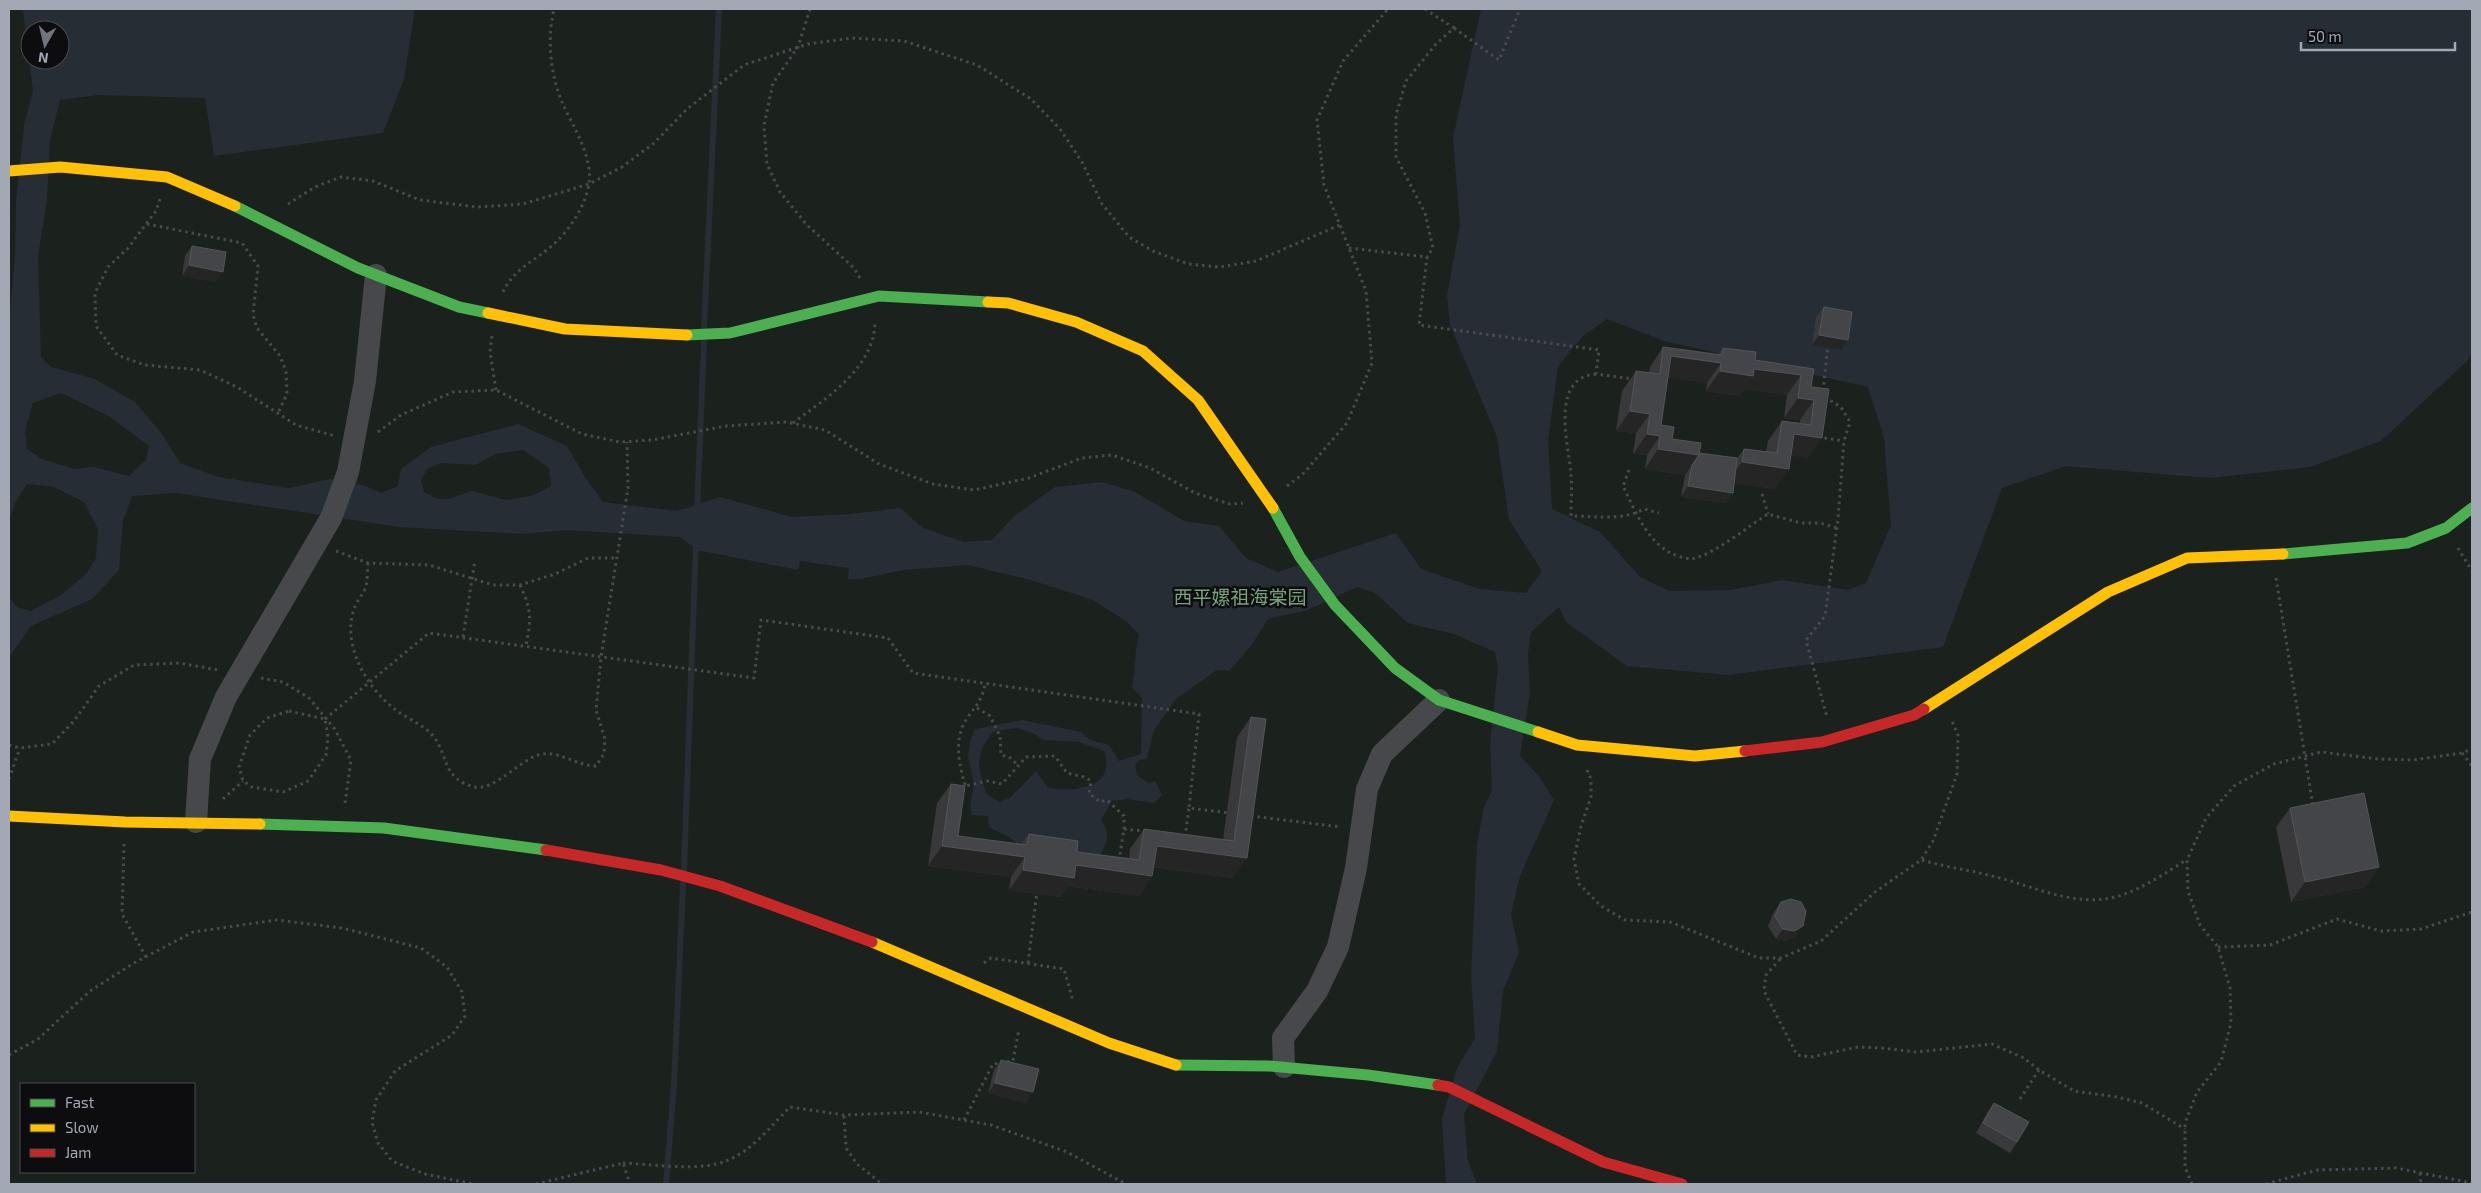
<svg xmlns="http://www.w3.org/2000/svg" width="2481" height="1193" viewBox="0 0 2481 1193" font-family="'Exo 2','Noto Sans SC',sans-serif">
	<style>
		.green { fill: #1b221d; fill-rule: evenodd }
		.water { fill: #262d35; fill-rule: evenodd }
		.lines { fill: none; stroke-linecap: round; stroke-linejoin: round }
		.stream { stroke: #262d35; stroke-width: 6 }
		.path { stroke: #494a4e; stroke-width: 3; stroke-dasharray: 2.5 4; stroke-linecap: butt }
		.street { stroke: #47484c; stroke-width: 22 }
		.fast { stroke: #4caf50; stroke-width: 11 }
		.slow { stroke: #ffc107; stroke-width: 11 }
		.jam { stroke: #c62828; stroke-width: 11 }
		.wall { fill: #39393b; fill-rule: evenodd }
		.shaded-wall { fill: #252526 }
		.building { fill: #444548; stroke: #535559 }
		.labels { text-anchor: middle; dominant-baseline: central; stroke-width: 5; stroke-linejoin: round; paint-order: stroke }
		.park-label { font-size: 19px; fill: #78a27d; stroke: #0d0d0f }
	</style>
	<rect width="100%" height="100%" fill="#131313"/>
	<path class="green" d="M9,9H2472V1184H9ZM30,30H60V60H30ZM21,1084H194V1172H21Z"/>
	<path class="water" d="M23,9H415L404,79L383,133L214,156L205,98L98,95L60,100L50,140L47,200L38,256L41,357L51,367L95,379L135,402L162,434L180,463L219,477L289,488L330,479L366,486L381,493L398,486L401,469L431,447L518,424L567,446L585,477L603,502L677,511L720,497L792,517L851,514L900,508L923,528L964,542L992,540L1013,517L1055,487L1102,482L1135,492L1184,521L1219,526L1246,558L1278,572L1396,533L1421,569L1480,589L1526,593L1542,571L1509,520L1497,437L1450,325L1447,295L1460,225L1453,138L1481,9H2472V353L2467,361L2381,441L2310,467L2210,478L2066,466L2002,488L1943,647L1729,675L1627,666L1566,622L1559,607L1531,632L1528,653L1530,693L1520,756L1539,776L1554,800L1520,876L1511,914L1519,952L1503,991L1497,1051L1464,1114L1468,1161L1477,1184H1446L1442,1119L1457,1068L1475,1038L1471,977L1477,844L1484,807L1492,790L1490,744L1498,667L1495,652L1454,634L1408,623L1375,593L1357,587L1308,610L1268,619L1251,646L1229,671L1217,670L1176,699L1154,730L1147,759L1140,760L1135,765L1138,776L1148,783L1155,781L1162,795L1154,803L1127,799L1112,801L1101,820C1112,834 1106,844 1099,858L1018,845L1011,838L989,827L988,816L972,815L970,806L974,783L968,757L970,742L975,729L1022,720L1081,732L1090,740L1109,745L1119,761L1141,754L1142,698L1132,688C1136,669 1134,652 1139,634L1126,621L1091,599L1030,580L968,565L904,570L861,579H848L849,568L800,561L798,570L697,550L680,537L566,530L521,534L399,527L176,493L132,496L123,521L119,570L92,599L31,626L10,656L9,667V597L17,607L31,611L61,595L86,574L96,558L98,529L84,502L54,487L27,484L15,503L9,521V328L15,253L16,202L24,125L33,91ZM30,30H60V60H30ZM1607,319L1664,341L1868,387L1884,438L1891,525L1866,583L1848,590L1782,580L1731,590L1669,591L1640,577L1600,532L1552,509L1548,441L1558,366L1583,336ZM61,393L109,416L149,446L146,460L129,476L94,467L74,469L42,459L27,449L25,430L33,403ZM523,450L549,468L551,486L534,495L506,500L472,491L448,499H438L424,492L421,480L427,469L441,463L476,465L495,454ZM1018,728L1035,734L1043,740L1079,742L1104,751C1117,789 1074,792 1048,788L1036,771L1010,798L999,802L987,794C977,768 975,752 994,731Z"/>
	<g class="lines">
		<g class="stream">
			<path d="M704,329L719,9"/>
			<path d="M697,511L704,341"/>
			<path d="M684,869L696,541"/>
			<path d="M666,1184L674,1084L683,884"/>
		</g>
		<g class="path">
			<path d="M810,9L798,47L773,83L764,126L767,164L780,192L806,224L854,268L860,278"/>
			<path d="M1425,9L1454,28L1436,44L1406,81L1396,115V157L1425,213L1433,248L1427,257"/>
			<path d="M1454,28L1499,60L1520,9"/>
			<path d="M160,199L156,211L128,248L108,267L95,293L96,326L117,355L145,365L200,370L237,387L296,425L335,436"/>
			<path d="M288,204L315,187L341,177L373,181L420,200L477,207L523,204L589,184L622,167L653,144L687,109L744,65L808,44L852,38L904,41L977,65L1031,99L1060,129L1082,162L1102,204L1129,237L1153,251L1188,264L1220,267L1256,261L1340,225"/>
			<path d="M147,224L242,243L258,266L253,315L257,328L280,356L286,371L287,394L278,413"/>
			<path d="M1349,248L1427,257L1419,325L1599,350L1596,374L1634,379"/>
			<path d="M503,292C514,268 537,260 555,243C571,228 585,206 589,184C593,156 573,127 562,102C550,73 547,39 554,9"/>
			<path d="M492,336L490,352L496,390"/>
			<path d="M1596,374C1550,378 1568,442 1571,473C1572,487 1571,501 1571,516C1595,516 1623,521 1644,509L1659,513"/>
			<path d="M1823,391L1828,345"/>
			<path d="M1825,397L1841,407L1850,422L1844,441L1838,519L1825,616L1806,640L1827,717"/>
			<path d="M793,423C826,398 875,368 875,321"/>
			<path d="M378,432L401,415L453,392L496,390L582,434L620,442L652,440L726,426L786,422L825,430L879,464L933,484L974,490L1029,478L1082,458L1112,455L1150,468L1195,493L1230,504L1243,503"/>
			<path d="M1818,437L1844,441"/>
			<path d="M1629,470L1623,486C1636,513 1650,549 1681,557C1685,558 1689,559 1692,559C1717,553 1747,527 1768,514L1801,523H1820L1837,528"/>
			<path d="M1287,486L1302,475L1347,423L1372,363L1366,291L1324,185L1317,120L1343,61L1388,9"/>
			<path d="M1762,494L1768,514"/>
			<path d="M2458,548L2472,571"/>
			<path d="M336,551L368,563L429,565L493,585H520L555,574L588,558H617"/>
			<path d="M368,563C367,570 368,579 366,586C364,594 356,601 354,609C342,643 365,685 391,706C404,718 423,723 434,737C449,757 442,779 475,787C494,791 519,761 538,755C558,749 576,766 596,766L604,754L605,739L596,710L601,657L628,488L627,442"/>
			<path d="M2276,578L2313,806"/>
			<path d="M520,585C532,610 531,620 526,646"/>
			<path d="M463,637L475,560"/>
			<path d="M261,678L283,682L309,698L334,728L351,760L345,803"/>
			<path d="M977,708L990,716L1000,736L1001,755L1009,757L1018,765"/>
			<path d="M289,711L325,719L328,737L326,755L308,781L283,792L252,787L243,781L239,767L250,735L267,718Z"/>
			<path d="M325,719L429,633L754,678L761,620L888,638L913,673L1199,714L1189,808L1230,813"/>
			<path d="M9,745L20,748L52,744L74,721L99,686L134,665L179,663L218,670"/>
			<path d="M2462,753L2472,766"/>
			<path d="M1587,770L1591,779V797L1581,826L1574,859L1579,884L1601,906L1625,920L1670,922L1759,958H1781L1821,941L1875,892L1921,860L1933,841L1957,774L1958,735L1951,719"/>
			<path d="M9,779L20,748"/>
			<path d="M965,785C960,768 955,746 962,728C969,710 982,706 985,683"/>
			<path d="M961,787L987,781L1002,784L1026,757L1055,756L1067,773L1084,777L1091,781L1089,793L1100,802L1107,800L1124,816V829"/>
			<path d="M223,799L243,781"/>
			<path d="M1251,816L1341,827"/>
			<path d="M1185,837L1189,808"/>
			<path d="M124,844L122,914L146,957"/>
			<path d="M1922,860C1945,867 1969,870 1992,876C2031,885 2070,906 2111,898C2138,892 2164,874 2186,860"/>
			<path d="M1119,861L1124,829L1144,831"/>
			<path d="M2218,947L2270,945L2337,919L2381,931L2421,929L2472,912"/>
			<path d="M1780,959L1766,975L1764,991L1797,1055L1811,1057L1858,1047L1882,1048L1916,1052L1992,1044L2024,1058L2039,1070L2074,1091L2117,1097L2142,1103L2185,1129"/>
			<path d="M984,963L991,958L1064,969L1073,1001"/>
			<path d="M1028,963L1037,891"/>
			<path d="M9,1055L38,1039L90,991L134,963L193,932L277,920L342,928L421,948L447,967L462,992L465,1016L452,1035L395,1071L376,1100L372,1122L378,1143L392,1161L425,1174L473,1184"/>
			<path d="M1007,1062L1013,1061L1019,1029"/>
			<path d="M2020,1099L2039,1070"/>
			<path d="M844,1116L846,1148L857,1164L882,1184"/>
			<path d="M964,1120L993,1064L1000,1063"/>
			<path d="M623,1163C652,1164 699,1172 726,1161C752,1151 771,1126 790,1107L844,1115L919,1112L991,1125L1067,1152L1126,1184"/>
			<path d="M2420,1173L2421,1184"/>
			<path d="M536,1184L623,1163L630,1184"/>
			<path d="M2192,1184L2185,1167V1123L2197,1092L2221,1062L2231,1023L2230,988L2218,947L2200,925L2188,891L2187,860L2206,818L2234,786L2274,764L2321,752L2378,759L2413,760L2462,753L2472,749"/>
			<path d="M2266,1184L2317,1170L2396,1168L2472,1183"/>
		</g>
		<g class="street">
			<path d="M196,822L200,759L226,697L331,518L348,472L365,381L376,275"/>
			<path d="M1284,1067L1283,1038L1317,991L1338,947L1356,868L1367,789L1382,754L1439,700"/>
		</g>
		<g class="fast">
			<path d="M235,206L358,268L459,307L488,313"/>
			<path d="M687,335L730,333L879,296L988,302"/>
			<path d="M1273,508L1300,557L1335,605L1395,668L1439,700L1538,732"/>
			<path d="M2283,554L2407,543L2446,528L2472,508"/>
			<path d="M260,824L384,828L546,850"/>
			<path d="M1176,1065L1269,1066L1368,1075L1438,1085"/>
		</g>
		<g class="slow">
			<path d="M9,171L60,167L167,177L235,206"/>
			<path d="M988,302L1008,303L1076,322L1143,351L1198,400L1273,508"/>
			<path d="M488,313L565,329L687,335"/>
			<path d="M1924,709L2108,592L2187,558L2283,554"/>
			<path d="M1538,732L1577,745L1695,756L1745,751"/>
			<path d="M9,816L125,822L260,824"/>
			<path d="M872,942L1109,1043L1176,1065"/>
		</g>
		<g class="jam">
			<path d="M1745,751L1822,742L1914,715L1924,709"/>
			<path d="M546,850L661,870L720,886L872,942"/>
			<path d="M1438,1085L1449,1087L1603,1162L1682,1184"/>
		</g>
	</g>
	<g class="wall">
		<path d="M192,246L216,282L182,276L185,256Z"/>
		<path d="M1824,307L1841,350L1812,345L1816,317Z"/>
		<path d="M1663,347L1718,355L1723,348L1755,360L1814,369L1811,387L1829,389L1808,458L1791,455L1775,489L1734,483L1726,503L1681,497L1685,475L1645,469L1647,455L1633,454L1636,433L1616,431L1622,391L1636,371L1649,373L1650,367ZM1668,377L1707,383L1706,391L1739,396L1744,389L1787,395L1784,418L1800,420V423L1782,421L1768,441L1766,452L1744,449L1737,458L1699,453L1672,439L1661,425Z"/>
		<path d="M1251,717L1233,878L1154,867L1152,876L1139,896L1068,886L1060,897L1009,890L1011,877L928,866L937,803L951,784L958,836L1021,844L1029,834L1077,852L1129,858L1130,849L1144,829L1223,840L1237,737Z"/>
		<path d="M2290,808L2379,867L2365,887L2291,902L2276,827Z"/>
		<path d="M1781,902L1796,936L1786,941L1776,939L1768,926L1774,912Z"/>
		<path d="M1001,1060L1026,1103L988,1093L994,1070Z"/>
		<path d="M1994,1103L2017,1142L2010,1153L1976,1133L1987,1113Z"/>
	</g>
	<g class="shaded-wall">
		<path d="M189,265L223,272L216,282L182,276Z"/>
		<path d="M1819,335L1848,340L1841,350L1812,345Z"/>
		<path d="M1671,356L1721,363L1707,383L1658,376Z"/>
		<path d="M1754,369L1801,375L1787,395L1744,389L1739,396L1706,391L1720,371Z"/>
		<path d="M1798,398L1814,400L1800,420L1784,418Z"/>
		<path d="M1630,411L1650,414L1636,433L1616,431Z"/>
		<path d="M1647,434L1660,436L1647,455L1633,454Z"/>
		<path d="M1794,434L1822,438L1808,458L1780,454Z"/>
		<path d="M1658,449L1699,455L1685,475L1645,469Z"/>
		<path d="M1742,462L1789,469L1775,489L1728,482Z"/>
		<path d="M1688,486L1733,493L1726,503L1681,497Z"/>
		<path d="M942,846L1025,857L1011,877L928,866Z"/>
		<path d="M1157,846L1247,858L1233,878L1143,865Z"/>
		<path d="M1076,865L1152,876L1139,896L1068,886L1060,897L1009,890L1023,870Z"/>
		<path d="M2379,867L2365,887L2291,902L2305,882Z"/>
		<path d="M1803,926L1796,936L1786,941L1776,939L1783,929Z"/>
		<path d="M995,1083L1033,1092L1026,1103L988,1093Z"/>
	</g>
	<g class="building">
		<path d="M192,246L226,252L223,272L189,265Z"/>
		<path d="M1824,307L1852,312L1848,340L1819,335Z"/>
		<path d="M1663,347L1722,355L1723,348L1756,352L1755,360L1814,369L1811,387L1829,389L1822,438L1794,434L1789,469L1742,462L1744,449L1777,453L1782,421L1811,425L1814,400L1798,398L1801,375L1754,369L1753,376L1720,371L1721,363L1671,356L1661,425L1674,427L1672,439L1701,443L1699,455L1658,449L1660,436L1647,434L1650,414L1630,411L1636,371L1660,374Z"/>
		<path d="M1699,453L1737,458L1733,493L1688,486L1692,465L1699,455Z"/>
		<path d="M1251,717L1266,719L1247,858L1157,846L1152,876L1076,865L1074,878L1023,870L1025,857L942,846L951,784L965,786L958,836L1027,845L1029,834L1078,841L1077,852L1139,860L1144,829L1234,841Z"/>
		<path d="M2364,793L2379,867L2305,882L2290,808Z"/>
		<path d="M1791,899L1801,902L1806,911L1803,926L1794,931L1783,929L1775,916L1781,902Z"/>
		<path d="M1001,1060L1039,1069L1033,1092L995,1083Z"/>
		<path d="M1994,1103L2029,1122L2017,1142L1983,1123Z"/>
	</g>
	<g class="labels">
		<g class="park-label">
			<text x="1240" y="596">西平嫘祖海棠园</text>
		</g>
	</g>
	<rect width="2481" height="1193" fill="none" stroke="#a3a8b5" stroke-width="20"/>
	<rect x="20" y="1083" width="175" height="90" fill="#0d0d0f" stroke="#494b51"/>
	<rect x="30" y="1099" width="25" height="8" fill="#4caf50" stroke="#494b51"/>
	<text x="65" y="1108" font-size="15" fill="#a3a8b5">Fast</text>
	<rect x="30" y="1124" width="25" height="8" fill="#ffc107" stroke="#494b51"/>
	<text x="65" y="1133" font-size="15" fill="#a3a8b5">Slow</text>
	<rect x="30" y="1149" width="25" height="8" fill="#c62828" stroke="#494b51"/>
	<text x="65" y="1158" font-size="15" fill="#a3a8b5">Jam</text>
	<g transform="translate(45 45) rotate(188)"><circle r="24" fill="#0d0d0f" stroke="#494b51"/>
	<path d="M0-4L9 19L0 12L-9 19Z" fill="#71747c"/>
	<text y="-8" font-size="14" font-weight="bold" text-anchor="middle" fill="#a3a8b5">N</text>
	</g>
	<path d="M2301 42v8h154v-8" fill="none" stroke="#a3a8b5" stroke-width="2.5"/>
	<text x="2308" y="42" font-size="15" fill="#a3a8b5" stroke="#0d0d0f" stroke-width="4" paint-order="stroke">50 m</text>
</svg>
